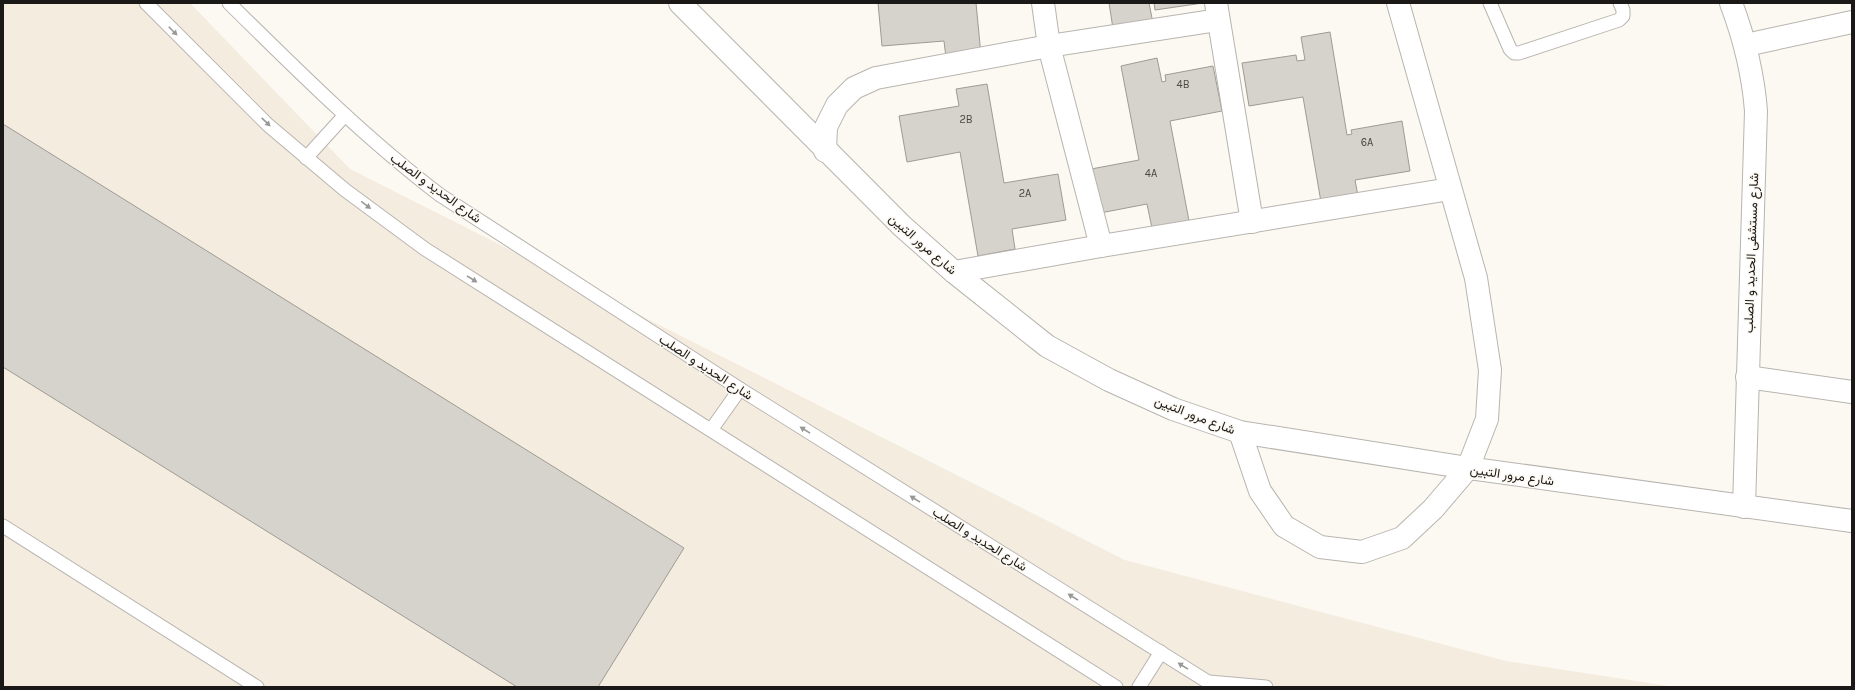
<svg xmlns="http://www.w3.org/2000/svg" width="1855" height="690" viewBox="0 0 1855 690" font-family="Karla,Vazirmatn,sans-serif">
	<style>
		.built { fill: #f5ece0 }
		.building { fill: #d6d3cd; stroke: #9e9b95 }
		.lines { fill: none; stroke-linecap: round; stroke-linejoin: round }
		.lane-casing { stroke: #b8b4af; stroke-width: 15 }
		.street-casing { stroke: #b8b4af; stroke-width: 24 }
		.lane { stroke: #fff; stroke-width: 13 }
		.street { stroke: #fff; stroke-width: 22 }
		.oneway { fill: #989897 }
		.labels { text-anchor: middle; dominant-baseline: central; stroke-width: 3; stroke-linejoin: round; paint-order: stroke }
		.number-label { font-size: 11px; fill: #4a4844 }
		.street-label { font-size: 13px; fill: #1b1917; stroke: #fcf8f2 }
	</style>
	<rect width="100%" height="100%" fill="#fcf8f2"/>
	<path class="built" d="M3,3H190L350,169L1125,560L1506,661L1675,687H3Z"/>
	<g class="building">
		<path d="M878,3H976L981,55L946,58L944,41L882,46Z"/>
		<path d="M1109,3H1149L1154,28L1114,35Z"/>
		<path d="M1154,3H1203L1155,10Z"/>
		<path d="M1330,32L1347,135L1352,134L1351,130L1402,121L1410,171L1355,180L1358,196L1321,202L1303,97L1249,106L1242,63L1296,55L1297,61L1305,60L1301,37Z"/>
		<path d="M1157,58L1162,82L1166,81L1165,75L1213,66L1222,111L1170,121L1190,226L1153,233L1147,204L1095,214L1086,170L1139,160L1121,66Z"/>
		<path d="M987,84L1004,183L1058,174L1066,220L1012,229L1015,249L978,256L960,152L907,162L899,116L959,106L956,89Z"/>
		<path d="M3,124L684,548L598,687H517L3,367Z"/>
	</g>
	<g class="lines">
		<defs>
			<g id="lane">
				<path d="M146,3L268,125L345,190L425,249L1116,687"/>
				<path d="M229,3C297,70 364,137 440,195L740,389L1216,687"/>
				<path d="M1490,3L1510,49L1514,53H1519L1619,20L1623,16V10L1620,3"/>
				<path d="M306,158L345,115"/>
				<path d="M711,430L740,389"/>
				<path d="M3,526L257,687"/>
				<path d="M1209,682L1266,687"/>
				<path d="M1139,687L1161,652"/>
			</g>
			<g id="street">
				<path d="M680,3L902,226L954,272L1047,346L1109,380L1173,409L1240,432L1468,468L1852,521"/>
				<path d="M1043,3L1049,46L1101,246"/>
				<path d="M1216,3L1252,222"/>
				<path d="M1731,3C1745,40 1753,72 1756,111L1744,507"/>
				<path d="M1746,45L1852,22"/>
				<path d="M825,151L826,127L837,105L854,88L876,78L1049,46L1218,20"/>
				<path d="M954,272L1101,246L1450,189"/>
				<path d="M1747,377L1852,392"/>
				<path d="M1240,432L1260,491L1284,526L1320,547L1362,552L1402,538L1433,509L1468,468L1487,419L1490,370L1476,278L1398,3"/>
			</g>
		</defs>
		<use href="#lane" class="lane-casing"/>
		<use href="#street" class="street-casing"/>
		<use href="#lane" class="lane"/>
		<use href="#street" class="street"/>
	</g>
	<defs><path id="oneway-solid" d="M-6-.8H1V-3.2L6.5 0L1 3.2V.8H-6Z"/></defs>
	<g class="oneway">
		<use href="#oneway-solid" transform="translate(173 31) rotate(45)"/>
		<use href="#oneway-solid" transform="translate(266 122) rotate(44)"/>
		<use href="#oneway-solid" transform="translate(366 205) rotate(37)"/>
		<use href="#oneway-solid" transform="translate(472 279) rotate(32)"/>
		<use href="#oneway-solid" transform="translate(805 430) rotate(-148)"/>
		<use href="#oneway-solid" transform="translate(915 499) rotate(-148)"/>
		<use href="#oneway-solid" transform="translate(1073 597) rotate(-148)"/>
		<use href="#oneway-solid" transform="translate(1183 666) rotate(-148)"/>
	</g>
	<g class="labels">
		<g class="number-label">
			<text x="1183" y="84">4B</text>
			<text x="966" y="119">2B</text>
			<text x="1367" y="142">6A</text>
			<text x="1151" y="173">4A</text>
			<text x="1025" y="193">2A</text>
		</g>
		<g class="street-label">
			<text transform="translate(436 188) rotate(36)">شارع الحديد و الصلب</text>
			<text transform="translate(923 244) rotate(41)">شارع مرور التبين</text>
			<text transform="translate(1751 253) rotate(-88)">شارع مستشفى الحديد و الصلب</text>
			<text transform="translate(706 367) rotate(33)">شارع الحديد و الصلب</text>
			<text transform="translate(1195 415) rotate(21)">شارع مرور التبين</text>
			<text transform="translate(1512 475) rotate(8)">شارع مرور التبين</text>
			<text transform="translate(980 539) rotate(32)">شارع الحديد و الصلب</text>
		</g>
	</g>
	<rect width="1855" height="690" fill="none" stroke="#1b1917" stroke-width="8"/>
</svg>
